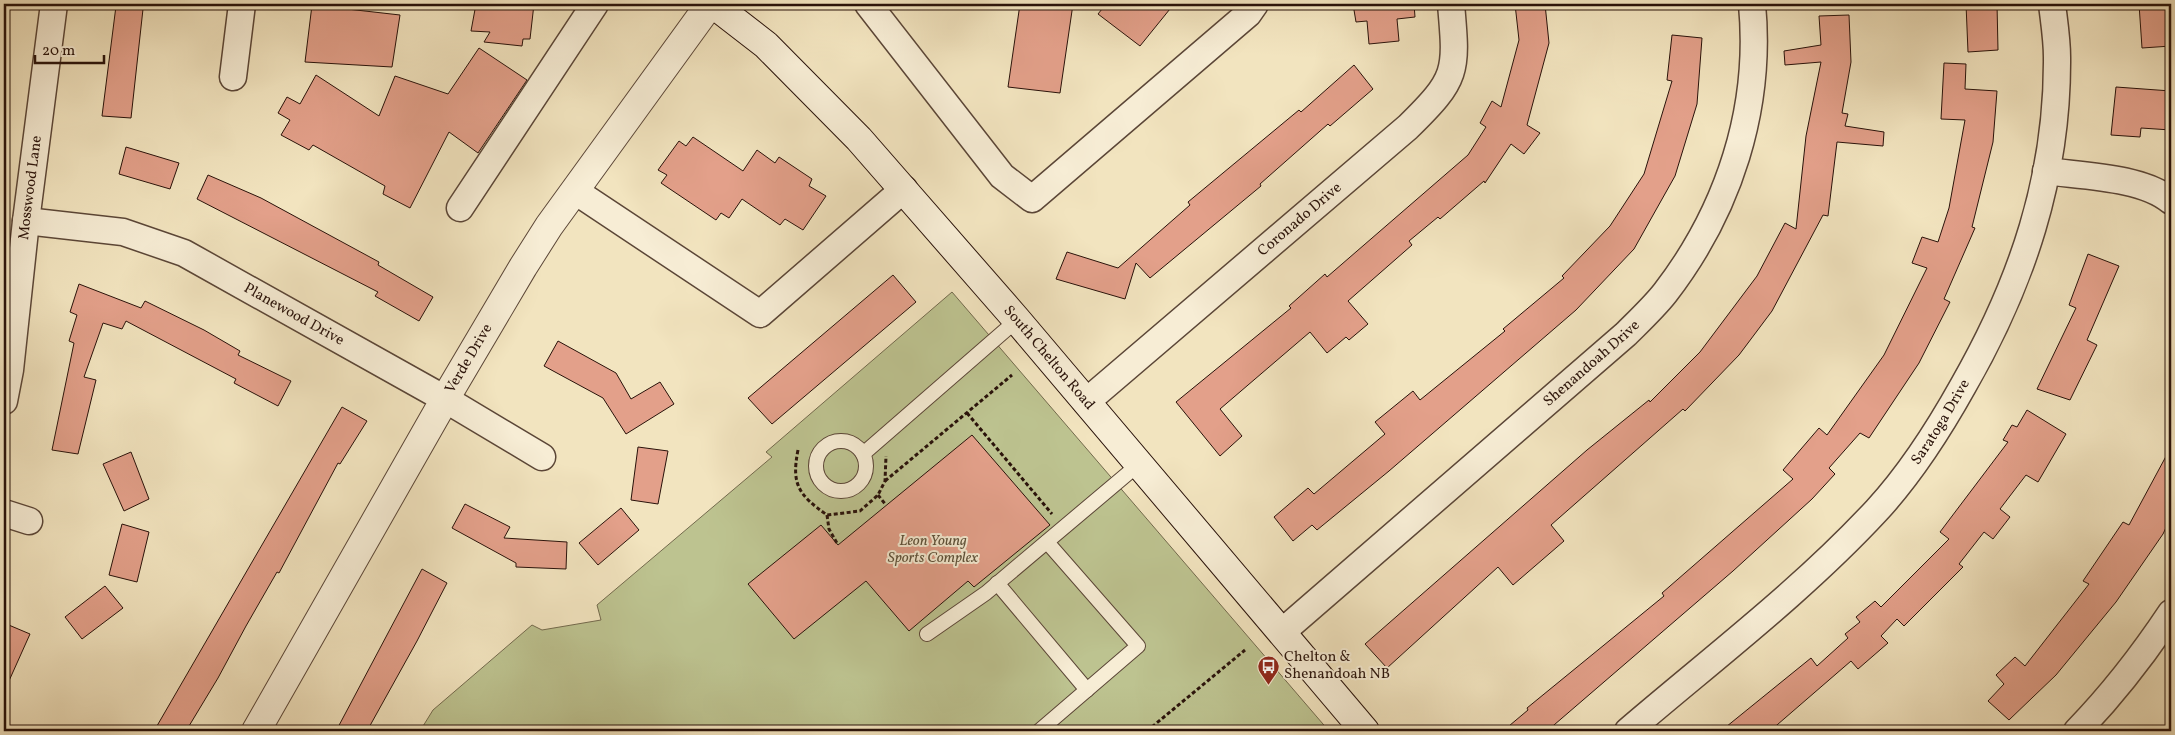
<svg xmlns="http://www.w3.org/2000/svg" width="2175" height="735" viewBox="0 0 2175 735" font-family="Vollkorn,serif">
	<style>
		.green { fill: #bdc390; stroke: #736a4d }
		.building { fill: #e3a08a; stroke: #29120a }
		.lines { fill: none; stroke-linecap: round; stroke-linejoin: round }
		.service-casing { stroke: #5b4637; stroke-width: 16 }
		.minor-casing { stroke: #5b4637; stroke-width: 29 }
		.tertiary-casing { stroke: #5b4637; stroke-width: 30 }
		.secondary-casing { stroke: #29120a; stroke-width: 30 }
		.path { stroke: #29120a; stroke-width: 3; stroke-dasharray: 4 2.5; stroke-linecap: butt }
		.service { stroke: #f7edd5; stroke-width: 14 }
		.minor { stroke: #f7edd5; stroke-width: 26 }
		.tertiary { stroke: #f7edd5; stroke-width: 28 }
		.secondary { stroke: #f7edd5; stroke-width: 28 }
		.labels { text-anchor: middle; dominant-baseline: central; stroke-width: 4; stroke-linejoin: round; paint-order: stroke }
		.street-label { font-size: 15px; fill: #29120a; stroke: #f7edd5 }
		.park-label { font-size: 15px; font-style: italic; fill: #5d5039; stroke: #f7edd5 }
		.poi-label { font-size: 15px; fill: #29120a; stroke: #f7edd5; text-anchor: start }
	</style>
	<rect width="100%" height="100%" fill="#f2e4bf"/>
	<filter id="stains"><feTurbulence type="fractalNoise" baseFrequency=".004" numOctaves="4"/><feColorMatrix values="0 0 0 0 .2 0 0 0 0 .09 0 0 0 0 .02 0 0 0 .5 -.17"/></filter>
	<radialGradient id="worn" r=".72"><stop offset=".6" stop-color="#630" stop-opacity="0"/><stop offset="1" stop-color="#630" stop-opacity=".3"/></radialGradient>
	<path class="green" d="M952,292L1329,731H420L433,710L532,625L542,630L601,620L597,605L772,457L766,452Z"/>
	<g class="building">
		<path d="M476,4H534L530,39H523L522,46L484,42L490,32L471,31Z"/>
		<path d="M1020,4H1073L1060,93L1008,87Z"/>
		<path d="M1106,4H1174L1140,46L1098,14Z"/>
		<path d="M1353,4H1414L1415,17L1397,19L1399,41L1369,44L1367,21L1356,22Z"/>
		<path d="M1515,4H1545L1549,43L1527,125L1540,133L1524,154L1511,144L1485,183L1484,181L1440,219L1438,217L1409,241L1412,245L1348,301L1368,324L1349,340L1346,337L1327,353L1310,332L1220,409L1242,436L1220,456L1176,402L1291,308L1289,306L1325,274L1327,277L1468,155L1486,127L1480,123L1492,101L1501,107L1519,40Z"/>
		<path d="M1966,4H1997L1998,50L1968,52Z"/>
		<path d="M2139,4H2169L2171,46L2142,48Z"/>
		<path d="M312,5L400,15L392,67L305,62Z"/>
		<path d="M116,6L143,9L131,118L102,116Z"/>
		<path d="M1849,15L1851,62L1842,113L1848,114L1845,126L1884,132L1883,146L1837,142L1828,216L1823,215L1772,311L1739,355L1685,411L1683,409L1551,525L1564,541L1513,585L1498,567L1387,668L1365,644L1587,450L1649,400L1650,402L1700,352L1757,276L1785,223L1796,229L1806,136L1821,62L1785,65L1784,51L1821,45L1819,16Z"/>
		<path d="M1672,35L1702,38L1697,104L1675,176L1634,249L1576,310L1389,471L1317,530L1312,525L1293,541L1274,517L1308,488L1314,494L1385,434L1375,422L1413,391L1420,400L1505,331L1503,329L1564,278L1562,276L1610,226L1644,174L1672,81L1667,80Z"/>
		<path d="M479,48L527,80L478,153L449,132L410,208L383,194L385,186L313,145L309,150L281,135L290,120L278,113L287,97L300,104L316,75L379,116L395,76L448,94Z"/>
		<path d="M1944,63L1966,64L1965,89L1997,91L1993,142L1972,227L1975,228L1944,299L1950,302L1919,363L1869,438L1860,433L1829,468L1835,474L1812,499L1733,571L1547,731H1503L1528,710L1527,708L1664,596L1662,593L1793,479L1783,470L1819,428L1827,435L1884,355L1927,268L1912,263L1922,237L1938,242L1949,208L1965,120L1941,119Z"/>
		<path d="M1354,65L1373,89L1330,126L1328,124L1260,184L1261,186L1150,278L1136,263L1125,299L1056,279L1067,252L1118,268L1190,205L1188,202L1299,110L1301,112Z"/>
		<path d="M2116,87L2171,91V130L2141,128L2140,137L2111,135Z"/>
		<path d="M693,137L743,171L757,150L775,163L779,157L812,179L809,186L826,196L803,230L785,219L780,225L742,199L729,218L721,213L716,220L661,183L667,175L658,170L679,141L686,146Z"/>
		<path d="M126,147L179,163L170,189L119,174Z"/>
		<path d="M208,175L261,198L379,262L378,265L433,297L419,321L375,296L378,292L197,199Z"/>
		<path d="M2088,254L2119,266L2087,340L2097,345L2070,400L2037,389L2076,308L2069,305Z"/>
		<path d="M893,275L916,302L772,424L748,398Z"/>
		<path d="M79,284L141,308L145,301L204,330L240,351L238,355L291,381L278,406L234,383L236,379L126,321L122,329L103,323L84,377L96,380L78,454L52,450L74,343L69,341L77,315L70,312Z"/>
		<path d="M558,341L616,373L631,399L660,382L674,404L626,434L603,398L544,366Z"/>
		<path d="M342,407L367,421L340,464L338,463L279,573L277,572L246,626L218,678L186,731H154Z"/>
		<path d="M2027,410L2066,434L2038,482L2026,475L2000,509L2010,517L1993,539L1984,532L1959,564L1963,567L1904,626L1897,619L1881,636L1888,643L1858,669L1851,661L1770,731H1721L1811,658L1817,666L1848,638L1845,634L1860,622L1856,617L1875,601L1881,607L1949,539L1940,532L2008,442L2003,440L2012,425L2017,427Z"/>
		<path d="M972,435L1050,525L974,587L968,581L909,631L866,581L794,639L748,584L821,525L838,545Z"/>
		<path d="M638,447L668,451L658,504L631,500Z"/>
		<path d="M2171,447V517L2163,534L2116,602L2056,675L2009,720L1988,701L2004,684L1996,675L2015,657L2025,666L2089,584L2083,581L2123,522L2129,525Z"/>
		<path d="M131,452L149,499L124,511L103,464Z"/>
		<path d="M465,504L510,527L504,538L567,542L566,569L516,567V563L452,528Z"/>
		<path d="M621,508L639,530L598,565L579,543Z"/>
		<path d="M122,524L149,532L137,582L109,575Z"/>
		<path d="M422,569L447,583L417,641L367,731H336Z"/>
		<path d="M105,586L123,608L82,639L65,617Z"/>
		<path d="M4,623L30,634L4,692Z"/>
	</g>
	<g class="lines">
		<defs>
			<g id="service">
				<circle cx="841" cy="466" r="25"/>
				<path d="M863,454L1017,320"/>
				<path d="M997,583L1087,690"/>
				<path d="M927,634L986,593L1139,464"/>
				<path d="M1039,731L1138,646L1047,542"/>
			</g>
			<g id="minor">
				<path d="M868,4L1002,176L1032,199L1248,14L1255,4"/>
				<path d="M233,77L242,4"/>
				<path d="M2046,171C2082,176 2143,177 2171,201"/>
				<path d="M575,191L760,314L904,189"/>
				<path d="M460,208L595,4"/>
				<path id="s1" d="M26,221L123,232L184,253L445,399L542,457"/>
				<path id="s2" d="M4,401L10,370L26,221L54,4"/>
				<path id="s3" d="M1086,402L1408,127C1458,78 1457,72 1451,4"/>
				<path d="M4,513L29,521"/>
				<path id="s4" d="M1282,632L1626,334C1639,321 1654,307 1665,293C1729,210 1762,108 1752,4"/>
				<path id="s5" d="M1628,731C1712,659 1802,591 1877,510C1911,473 1939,429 1963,386C2022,283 2058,177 2057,57C2057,39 2054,21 2052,4"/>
				<path d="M2077,731C2112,695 2143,655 2171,613"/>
			</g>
			<g id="tertiary">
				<path id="s6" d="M256,731L445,399L523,267L549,226L710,4"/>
			</g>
			<g id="secondary">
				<path id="s7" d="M713,4L766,45L859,139L1017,320L1365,731"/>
			</g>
		</defs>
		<use href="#service" class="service-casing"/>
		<use href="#minor" class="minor-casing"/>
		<use href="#tertiary" class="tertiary-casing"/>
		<use href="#secondary" class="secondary-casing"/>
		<g class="path">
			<path d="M967,413L1052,514"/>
			<path d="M798,450C791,485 799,495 827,515L860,511L878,495L885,481L886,456"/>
			<path d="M885,481L1012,375"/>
			<path d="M878,495L886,505"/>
			<path d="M827,515L829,529L838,545"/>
			<path d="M1147,731L1245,650"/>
		</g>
		<use href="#service" class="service"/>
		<use href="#minor" class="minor"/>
		<use href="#tertiary" class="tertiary"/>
		<use href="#secondary" class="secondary"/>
	</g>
	<defs>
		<symbol id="bus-pin" viewBox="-11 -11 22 30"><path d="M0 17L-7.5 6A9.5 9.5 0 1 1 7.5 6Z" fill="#8f2418" stroke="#f7edd5"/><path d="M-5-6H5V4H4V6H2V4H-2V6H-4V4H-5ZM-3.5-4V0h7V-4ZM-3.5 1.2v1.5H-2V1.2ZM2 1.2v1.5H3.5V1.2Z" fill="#fff"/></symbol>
	</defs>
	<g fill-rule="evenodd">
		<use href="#bus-pin" x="1256" y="654" width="25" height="34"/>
	</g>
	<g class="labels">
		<g class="street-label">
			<text stroke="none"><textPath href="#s2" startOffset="215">Mosswood Lane</textPath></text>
			<text stroke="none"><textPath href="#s3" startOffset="281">Coronado Drive</textPath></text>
			<text stroke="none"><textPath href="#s1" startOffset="288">Planewood Drive</textPath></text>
			<text stroke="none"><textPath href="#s6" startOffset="429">Verde Drive</textPath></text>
			<text stroke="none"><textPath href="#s7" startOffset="489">South Chelton Road</textPath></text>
			<text stroke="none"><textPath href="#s4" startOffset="410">Shenandoah Drive</textPath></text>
			<text stroke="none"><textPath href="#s5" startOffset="442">Saratoga Drive</textPath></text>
		</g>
		<g class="park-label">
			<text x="933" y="541">Leon Young<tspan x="933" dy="17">Sports Complex</tspan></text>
		</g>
		<g class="poi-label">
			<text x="1284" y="657">Chelton &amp;<tspan x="1284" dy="17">Shenandoah NB</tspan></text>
		</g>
	</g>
	<rect width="2175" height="735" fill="none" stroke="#f2e4bf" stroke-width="20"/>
	<rect x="5" y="5" width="2165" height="725" fill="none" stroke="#29120a" stroke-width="2.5"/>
	<rect x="10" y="10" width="2155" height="715" fill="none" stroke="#29120a"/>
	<path d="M35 55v8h69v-8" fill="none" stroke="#29120a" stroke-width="2.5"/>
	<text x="42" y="55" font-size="15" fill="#29120a" stroke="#f7edd5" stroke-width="4" paint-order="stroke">20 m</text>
	<rect width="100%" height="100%" filter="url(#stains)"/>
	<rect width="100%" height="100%" fill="url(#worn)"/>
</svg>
